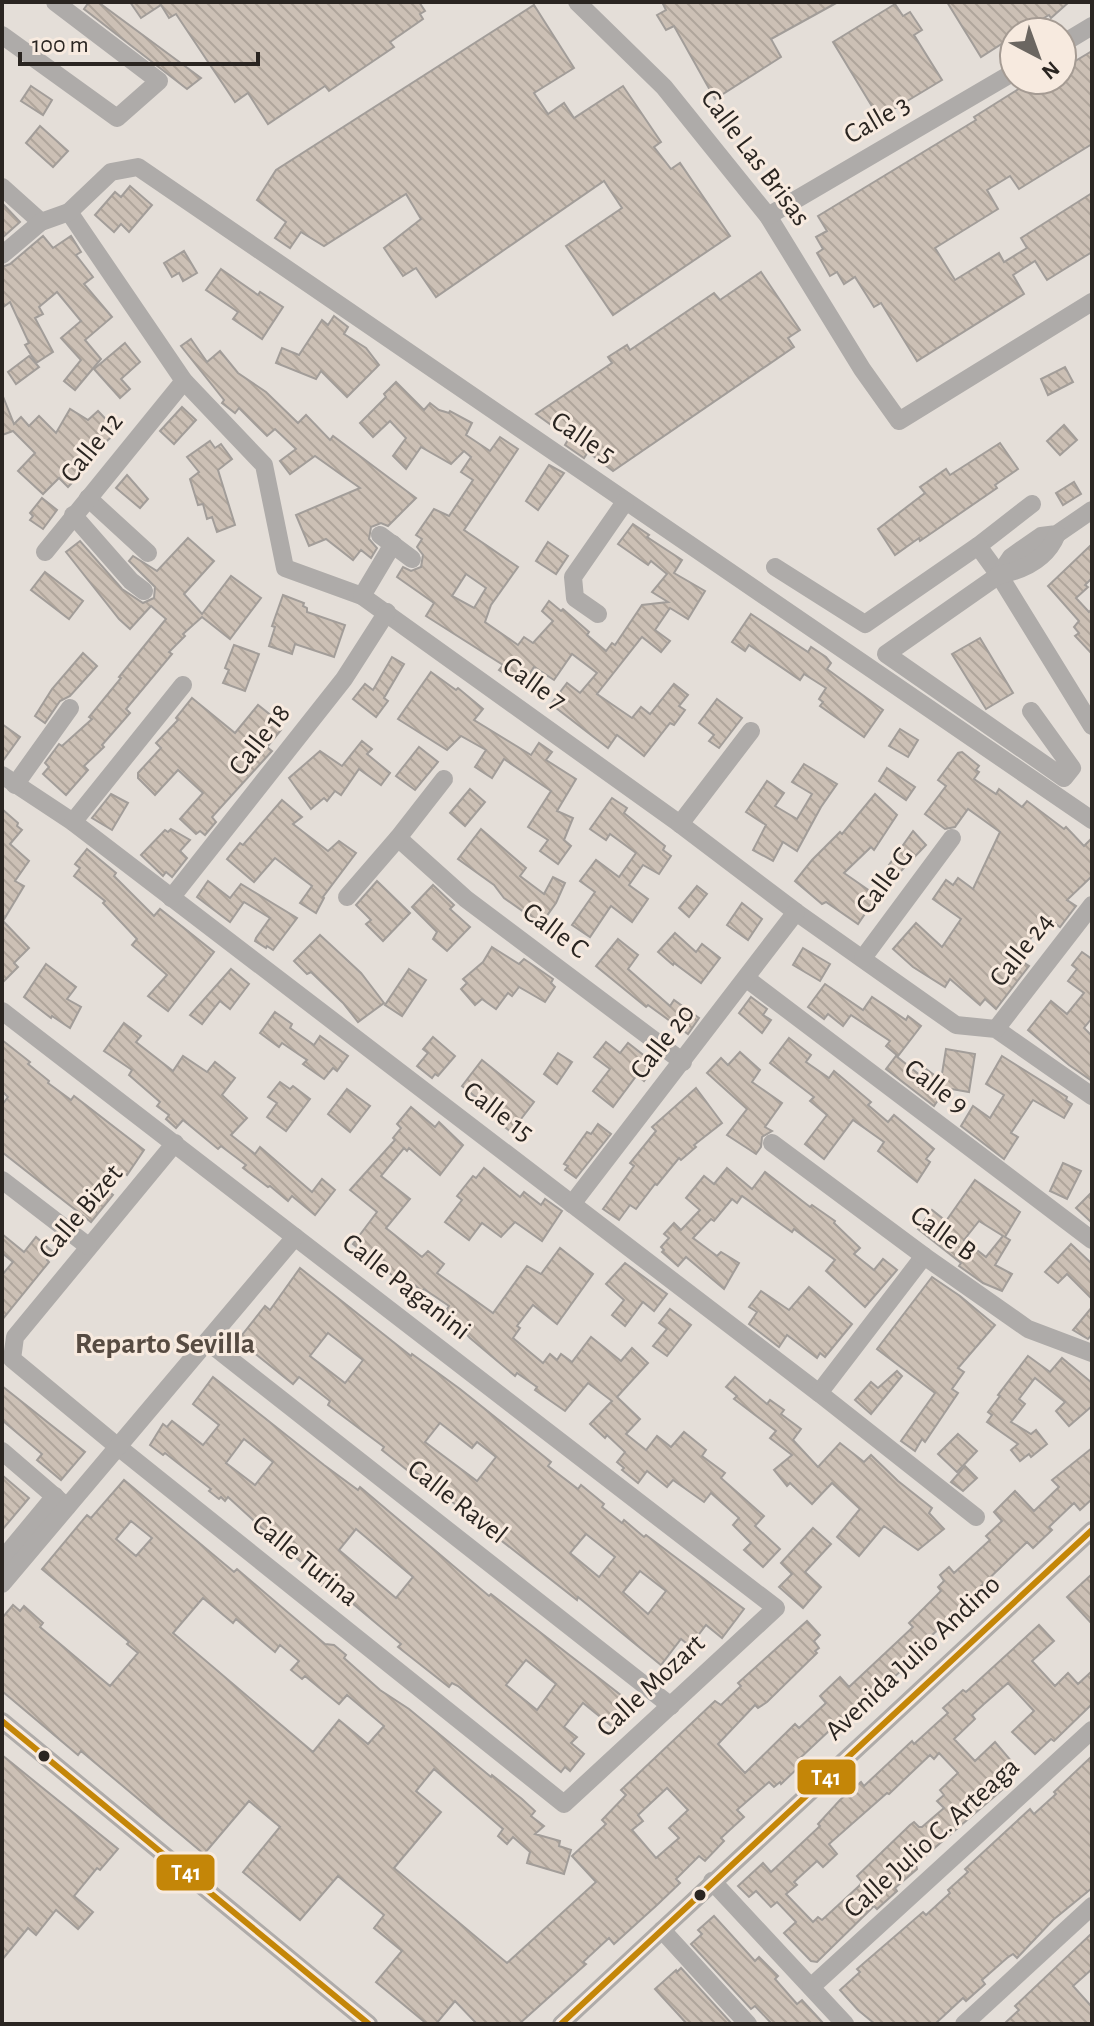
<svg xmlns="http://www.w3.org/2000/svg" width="1094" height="2026" viewBox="0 0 1094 2026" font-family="'Alegreya Sans',sans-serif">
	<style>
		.building { fill: url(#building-back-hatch); stroke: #a29d99; stroke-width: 2; fill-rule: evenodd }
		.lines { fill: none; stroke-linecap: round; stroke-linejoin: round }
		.minor { stroke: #aeaba9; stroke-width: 18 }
		.bus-1-casing { stroke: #f7eadf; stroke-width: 12 }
		.bus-1 { stroke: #c48608; stroke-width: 6 }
		.bus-dot { fill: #2a2521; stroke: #f7eadf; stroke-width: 3 }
		.labels { text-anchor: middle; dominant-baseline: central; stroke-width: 6; stroke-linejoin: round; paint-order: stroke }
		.street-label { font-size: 28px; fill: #2a2521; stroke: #f7eadf }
		.neighbourhood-label { font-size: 30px; font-weight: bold; fill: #564b42; stroke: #f7eadf }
		.line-badge { stroke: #f7eadf; stroke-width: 3 }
		.badge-label { font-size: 22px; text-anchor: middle; font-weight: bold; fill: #fff }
	</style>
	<defs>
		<pattern id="building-back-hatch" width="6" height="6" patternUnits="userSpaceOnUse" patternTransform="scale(2)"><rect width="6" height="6" fill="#ccc0b5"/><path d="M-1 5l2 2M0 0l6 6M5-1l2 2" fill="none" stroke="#afa59b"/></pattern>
	</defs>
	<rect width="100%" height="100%" fill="#e4ded8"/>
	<g class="building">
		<path d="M89,2H98L201,78L187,89L84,9Z"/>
		<path d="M130,2H419L425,11L420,14L423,19L390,42L394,47L329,91L325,86L268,124L248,93L235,102L176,14L169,18L161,5L141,18Z"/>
		<path d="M662,2H838L771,39L781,57L715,99L674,26L666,30L657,15L666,10Z"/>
		<path d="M947,2H1069L1051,18L1049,15L1021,32H1014V36L981,57Z"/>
		<path d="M895,4L903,16L910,12L922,30L914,35L942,80L879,118L833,42Z"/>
		<path d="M534,5L574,68L534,93L548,114L564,103L574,118L623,86L661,142L654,147L671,169L680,163L730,236L613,315L566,246L622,208L604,181L436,297L416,268L403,276L384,248L421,219L406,194L324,246L301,232L290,248L275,238L286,222L257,200L276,170Z"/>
		<path d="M1092,51V144L1019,189L1010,176L987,190L998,209L935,248L955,280L999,253L1004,262L1027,248L1021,238L1092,193V252L1047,280L1035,261L1013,275L1024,294L917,361L881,303L874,307L855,277L844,284L837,272L830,276L817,253L823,249L816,237L827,231L818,216L976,120L974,117L1033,80H1062V69Z"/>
		<path d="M31,86L52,100L43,115L21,101Z"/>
		<path d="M40,126L68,151L53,167L26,143Z"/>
		<path d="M130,186L152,205L129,232L121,224L114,232L95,215L115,192L121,197Z"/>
		<path d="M2,203L20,222L2,238Z"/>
		<path d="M43,236L53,248L71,236L81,252L76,255L93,277L84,284L112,317L85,340L101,359L75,390L64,381L81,360L61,338L81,321L57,292L39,307L43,314L35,318L53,352L36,363L25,345L29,343L10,302L2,308V267L10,264Z"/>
		<path d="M184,251L197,273L183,281L179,273L172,277L164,263Z"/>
		<path d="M221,269L258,295L260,292L283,307L262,339L233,319L238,312L206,290Z"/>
		<path d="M761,272L800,330L788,338L794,347L613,471L588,452L584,458L565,445L569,438L536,414L612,363L608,357L627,345L630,350L714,293L720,300Z"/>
		<path d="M334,316L348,327L344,334L366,348L379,365L347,397L321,371L316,379L276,363L282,348L299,355L322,320L328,325Z"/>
		<path d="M191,339L207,362L220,351L238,373L266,392L298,423L306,415L330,440L333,436L416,498L388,526L381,523L371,527L369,539L377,548L371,558L361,550L353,560L326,539L309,546L296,515L360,488L315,456L290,474L280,461L296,449L275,429L267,436L239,408L235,413L222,403L224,400L181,346Z"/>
		<path d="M125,343L140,362L121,379L130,389L120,398L94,369Z"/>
		<path d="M29,356L39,367L16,384L8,372Z"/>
		<path d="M1065,367L1073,382L1048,395L1041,379Z"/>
		<path d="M396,382L424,410L430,403L439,410L449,413L450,411L472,423L466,435L490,451L500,437L518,449L464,530L518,567L491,605L485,622L518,645L524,637L533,643L553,621L542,611L549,601L561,611L563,609L589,632L587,635L606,651L612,643L615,645L642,605L668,602L652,592L667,574L651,561L648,565L618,544L633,524L649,535L647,537L682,560L674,573L705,591L688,619L670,608L655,630L670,641L661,652L642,637L597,694L632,718L641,707L650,714L674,684L688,695L679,706L685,710L674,725L670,723L644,756L617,735L608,748L551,704L567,683L580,693L597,673L572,654L554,680L534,667L522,685L499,670L503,665L426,616L434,603L397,577L403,567L411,571L421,567L423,555L417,547L422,539L416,535L434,509L449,516L473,480L461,472L471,457L464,451L451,464L421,447L406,469L393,456L406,438L390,421L373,437L360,423L386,397L384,394ZM466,574L486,588L474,608L452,596Z"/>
		<path d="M2,394L14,424L21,417L29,426L39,416L56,433L70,409L88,420L98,411L117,431L79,469L82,472L68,487L59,478L43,494L18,471L35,453L13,431L2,435Z"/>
		<path d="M182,407L196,420L174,444L160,431Z"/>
		<path d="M1064,425L1077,440L1060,455L1047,441Z"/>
		<path d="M210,441L215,448L221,444L232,459L218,470L235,525L217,532L212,517L207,519L203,504L198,505L190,479L199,472L187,457Z"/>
		<path d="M1000,443L1018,469L995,485L997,488L920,541L919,538L895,555L878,529L925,493L920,487L946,469L950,475Z"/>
		<path d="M549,465L564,473L538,510L526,501Z"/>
		<path d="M127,475L148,499L140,508L116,488Z"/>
		<path d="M1074,482L1081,494L1063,505L1056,493Z"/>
		<path d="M42,498L57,510L43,529L30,520L33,516L30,513Z"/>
		<path d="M188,538L214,561L184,594L202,614L231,576L261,598L230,639L202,617L183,634L185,636L169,652L172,654L126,709L130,713L102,745L104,747L84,766L88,770L66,795L43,774L49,767L45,763L59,744L62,746L92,719L89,717L121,678L119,677L166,619L151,606L130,629L119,619L66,552L80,541L122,589L143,603L154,598L155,587L129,561L133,556L157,571Z"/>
		<path d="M548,542L568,556L556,574L536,561Z"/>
		<path d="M1092,544V578L1085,585L1088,587L1076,598L1089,612L1092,609V654L1075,636L1079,633L1074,627L1079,621L1048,586Z"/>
		<path d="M45,572L83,601L69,619L31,590Z"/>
		<path d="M283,595L304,603L303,606L307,608V612L345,625L334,657L295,644L292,654L269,646L275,627L272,626Z"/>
		<path d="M751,614L808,652L811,647L826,657L831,663L827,669L883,710L864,737L820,706L823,702L819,699L826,688L804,674L800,680L749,645L745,651L732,642Z"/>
		<path d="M980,638L1013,693L986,709L952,654Z"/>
		<path d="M234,645L259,654L245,691L223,683L229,670L225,668Z"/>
		<path d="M83,653L97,666L70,696L60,701L45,723L35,716L52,689Z"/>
		<path d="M392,657L404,664L384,698L388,701L376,717L353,699L365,684L373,690Z"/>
		<path d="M431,672L456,690L458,688L483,709L474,720L531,755L539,743L552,752L546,760L576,779L557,811L573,818L564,840L571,846L558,864L540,851L548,840L528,827L551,791L504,759L492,778L475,767L486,750L461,736L447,750L398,719Z"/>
		<path d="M192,698L235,733L258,705L282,724L278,728L281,730L267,747L272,751L212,817L216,822L205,835L200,831L196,834L180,819L203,793L178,770L155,795L138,778V773L161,748L156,743L178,720L176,718Z"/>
		<path d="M717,699L742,718L719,748L709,741L714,735L699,723Z"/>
		<path d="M2,724L20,737L2,762Z"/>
		<path d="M900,729L918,740L908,757L889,746Z"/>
		<path d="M362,741L372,749L367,754L390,773L381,785L359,769L341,795L335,791L327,801L324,798L311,809L289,778L320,751L342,766Z"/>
		<path d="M419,747L438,762L415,790L396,776Z"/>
		<path d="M962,752L979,766L976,770L979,772L974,779L996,794L999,789L1022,807L1027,801L1064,829L1066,827L1084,846L1092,838V876L1067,900L1076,906L1060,927L1046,917L1017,958L1029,966L996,1009L985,999L980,1005L950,979L945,987L913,967L893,949L916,923L942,947L961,919L933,899L946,880L953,885L958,878L973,889L1000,832L968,809L955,827L945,829L925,814L946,786L938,780L958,753Z"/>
		<path d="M804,764L837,784L821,807L797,851L783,842L773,861L753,850L766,825L746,812L767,781L784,793L775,806L797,819L812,794L792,782Z"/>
		<path d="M887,768L915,787L906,800L879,781Z"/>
		<path d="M470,789L485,802L465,826L450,813Z"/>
		<path d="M111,794L128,803L112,830L92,818Z"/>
		<path d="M875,794L897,815L874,850L871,847L844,873L877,896L858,924L826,902L822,904L795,881L812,860L840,832L842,834Z"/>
		<path d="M612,798L627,808L624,813L665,846L663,850L671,856L659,874L643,865L629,885L648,899L632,922L611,906L590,937L572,925L595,892L580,881L596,860L619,877L636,853L610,834L606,840L590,829Z"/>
		<path d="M282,800L302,817L293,824L328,851L339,841L356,853L323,897L324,898L316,913L300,903L312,886L275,858L254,882L227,859L240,843L243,845Z"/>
		<path d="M2,809L18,823L17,826L22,830L10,844L29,861L15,881L24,886L3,921L29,948L14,963L18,967L2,983Z"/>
		<path d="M171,829L190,840L180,851L187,858L172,877L166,872L163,876L141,855L165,830L168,832Z"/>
		<path d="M481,829L526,868L520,876L544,894L553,877L565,883L556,903L541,924L504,898L494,885L458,859Z"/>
		<path d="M913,831L926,845L898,874L889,865Z"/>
		<path d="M87,849L116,873L114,876L154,916L160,909L214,952L168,1011L148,996L167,975L132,945L137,939L103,903L105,901L74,876L80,868L75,864Z"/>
		<path d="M208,881L230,898L241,884L297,918L273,950L267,946L266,948L255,941L256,938L270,918L244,902L230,922L197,897Z"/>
		<path d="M377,881L410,913L383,941L366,924L371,920L356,905Z"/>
		<path d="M433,885L454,905L450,909L470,927L447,951L433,939L437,932L412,907Z"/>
		<path d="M697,886L707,894L689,917L679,908Z"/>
		<path d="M742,903L762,919L748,940L727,925Z"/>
		<path d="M675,933L696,952L702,944L720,958L701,983L674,963L673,965L658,952Z"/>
		<path d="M320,935L361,973L384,1003L358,1022L343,1003L311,972L307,974L294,961Z"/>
		<path d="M618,939L638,955L628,969L670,1006L674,1000L699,1018L688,1034L648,1005L646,1007L596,966Z"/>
		<path d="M492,947L519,964L524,959L553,979L551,983L555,987L545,1002L519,987L512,996L508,993L496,1009L482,999L475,1005L461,989L467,983L463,979L483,962Z"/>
		<path d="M803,948L830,964L820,981L793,965Z"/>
		<path d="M1082,952L1092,959V1018L1084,1028L1092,1036V1081L1069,1065L1028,1030L1051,1001L1067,1014L1084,993L1068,981L1077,969L1072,965Z"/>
		<path d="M46,964L76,987L67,999L81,1007L70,1028L52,1016L51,1018L24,997Z"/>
		<path d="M231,969L249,984L230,1009L220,1001L202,1024L190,1015Z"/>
		<path d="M409,969L426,980L402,1016L385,1005Z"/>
		<path d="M825,984L863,1010L872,997L906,1020L908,1016L921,1026L898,1056L886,1046L890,1041L851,1015L843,1026L828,1014L824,1019L808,1007Z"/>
		<path d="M751,997L767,1009L763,1015L771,1020L762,1033L739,1013Z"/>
		<path d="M275,1012L292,1024L290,1028L314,1045L320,1036L348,1056L337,1071L333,1068L324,1079L303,1064L307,1060L282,1043L279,1047L260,1033Z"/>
		<path d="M124,1023L141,1036L136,1042L173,1071L183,1056L207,1072L215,1062L235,1078L222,1095L247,1118L231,1135L255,1154L260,1147L312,1192L322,1179L335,1190L315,1215L292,1196L288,1201L270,1186L268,1187L243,1168L246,1165L221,1146L218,1149L183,1120L176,1128L166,1119L169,1115L157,1106L160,1102L129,1075L132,1070L104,1051Z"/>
		<path d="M433,1037L455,1056L438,1076L435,1074L432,1078L417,1066L428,1053L423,1049Z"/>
		<path d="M789,1038L811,1055L806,1062L829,1078L834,1071L871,1102L868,1105L888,1122L894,1115L934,1149L926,1159L930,1162L917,1182L878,1151L884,1142L853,1120L824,1159L805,1144L827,1115L810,1101L814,1097L770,1063Z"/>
		<path d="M2,1040L30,1062L28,1064L49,1081L48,1083L71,1100L74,1096L144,1150L127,1175L122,1171L107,1190L113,1195L91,1222L2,1152V1105L8,1097L2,1091Z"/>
		<path d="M606,1042L620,1053L628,1043L656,1065L644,1081L637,1075L613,1107L593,1091L610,1069L594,1057Z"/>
		<path d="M946,1049L975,1054L969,1092L946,1088L934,1106L886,1069L896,1056L921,1076L926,1069L941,1080Z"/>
		<path d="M740,1052L760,1070L752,1082L782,1103L765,1127L772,1131L762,1137L761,1147L756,1154L727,1135L747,1109L707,1073L721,1058L728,1065Z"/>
		<path d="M558,1053L572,1062L557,1084L544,1074Z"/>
		<path d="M1002,1056L1067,1097L1066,1100L1072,1104L1064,1118L1033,1100L1011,1133L1018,1137L1004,1159L961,1126L973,1106L990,1118L1004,1095L986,1084Z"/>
		<path d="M482,1060L534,1102L511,1132L495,1119L498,1115L462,1086Z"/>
		<path d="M280,1082L290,1089L293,1086L310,1099L286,1131L267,1117L277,1103L268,1097Z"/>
		<path d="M696,1088L722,1123L694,1145L696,1147L681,1160L679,1158L657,1185L655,1184L636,1209L630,1205L619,1220L603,1209L634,1166L630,1163L656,1131L652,1127Z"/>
		<path d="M347,1089L370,1106L350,1132L328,1114Z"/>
		<path d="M411,1107L435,1127L439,1122L463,1145L440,1175L409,1148L407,1151L404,1148L381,1176L410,1199L386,1228L422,1257L428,1251L444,1264L437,1273L493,1313L527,1266L541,1274L560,1248L593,1274L557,1324L533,1305L517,1326L520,1328L513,1338L543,1363L550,1354L557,1360L561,1354L572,1362L591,1337L621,1361L632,1348L648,1363L617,1397L640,1419L626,1434L646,1450L657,1436L671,1447L684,1432L706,1450L702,1456L725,1473L721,1478L764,1516L755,1526L780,1549L763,1567L744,1550L751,1543L733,1525L739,1518L711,1493L704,1502L673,1480L667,1487L647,1471L638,1483L622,1470L624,1468L617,1462L625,1452L607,1435L605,1438L590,1424L612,1401L588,1383L565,1411L535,1390L537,1387L517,1373L515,1376L470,1338L446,1311L449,1306L424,1289L422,1291L402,1275L398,1280L353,1244L377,1212L350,1190L395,1140L393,1138L401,1128L397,1124Z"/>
		<path d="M598,1124L611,1134L576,1178L565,1170L568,1166L564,1164L587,1132L591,1134Z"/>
		<path d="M1063,1163L1081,1171L1067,1199L1050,1191Z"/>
		<path d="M484,1168L520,1197L524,1192L541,1205L545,1199L562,1211L542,1241L515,1222L501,1237L482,1223L469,1240L445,1222L462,1200L457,1196L473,1176L476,1178Z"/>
		<path d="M727,1168L752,1189L765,1172L810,1207L812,1205L835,1221L834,1223L860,1248L854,1254L874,1270L883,1259L897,1270L865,1307L826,1271L835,1260L794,1229L792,1232L742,1196L737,1203L732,1199L714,1221L711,1219L693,1238L717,1256L721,1252L739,1263L724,1289L686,1257L678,1266L662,1252L664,1250L661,1247L669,1238L664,1234L674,1223L681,1230L700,1210L686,1198L704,1176L714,1184Z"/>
		<path d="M975,1180L1020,1212L1005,1237L1010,1240L995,1265L1012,1274L1002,1291L983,1283L959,1266L961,1263L918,1229L932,1210L946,1221ZM979,1221L1003,1236L986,1257L964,1240Z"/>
		<path d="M1092,1192V1223L1076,1208Z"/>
		<path d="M2,1234L24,1252L36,1237L53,1252L47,1260L49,1262L2,1320V1275L13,1262L2,1253Z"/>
		<path d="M1071,1244L1092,1264V1299L1067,1274L1058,1283L1045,1272Z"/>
		<path d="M625,1263L667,1294L654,1311L643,1302L625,1326L612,1315L624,1300L606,1284Z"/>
		<path d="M300,1268L411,1356L412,1354L460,1389L551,1462L548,1466L578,1489L581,1485L604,1504L602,1507L622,1523L624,1520L644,1537L646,1535L744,1609L722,1638L706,1625L690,1646L681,1639L661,1665L578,1597L577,1600L451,1501L428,1480L426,1481L409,1467L407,1470L382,1450L384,1447L328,1405L330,1401L299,1377L293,1384L238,1340L265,1306L270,1310ZM328,1333L363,1360L345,1383L310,1356ZM440,1423L472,1448L477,1442L496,1457L477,1481L425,1442ZM586,1534L615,1557L599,1577L570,1553ZM640,1571L666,1591L648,1614L623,1592Z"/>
		<path d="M932,1277L960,1296L995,1325L958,1368L964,1372L952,1389L958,1393L925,1442L922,1439L915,1451L901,1441L935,1393L877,1349Z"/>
		<path d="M809,1287L852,1324L825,1357L820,1353L817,1358L787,1335L779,1347L749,1324L757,1312L749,1307L761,1291L789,1310Z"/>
		<path d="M1092,1307V1334L1088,1339L1073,1330Z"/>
		<path d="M670,1309L691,1325L667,1356L653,1346L667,1329L659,1323Z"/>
		<path d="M1028,1356L1050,1372L1062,1358L1092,1383V1406L1069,1426L1056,1411L1065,1402L1035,1378L1019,1399L1025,1404L1011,1422L1031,1434L1036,1430L1047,1444L1031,1457L1029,1454L1020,1461L1011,1450L1018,1444L987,1422L992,1415L988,1412L1000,1396L998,1395Z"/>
		<path d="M897,1371L902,1376L871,1414L855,1400L871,1382L878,1388Z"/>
		<path d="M213,1377L324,1465L358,1490L360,1487L489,1596L491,1594L631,1703L614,1728L583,1703L564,1727L577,1737L571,1743L584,1754L570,1771L565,1767L561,1772L458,1686L452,1683L449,1687L398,1647L401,1644L346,1598L343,1602L316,1581L319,1576L291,1554L288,1558L261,1536L265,1531L228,1497L225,1501L221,1497L219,1499L209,1491L211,1489L165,1453L163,1455L150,1445L163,1424L167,1427L172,1421L203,1445L219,1425L193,1404ZM244,1439L273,1462L255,1485L226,1463ZM356,1529L413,1577L396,1598L339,1550ZM526,1660L556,1684L537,1710L506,1685Z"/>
		<path d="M735,1377L767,1404L770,1400L784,1410L781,1414L801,1429L793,1440L818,1467L840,1443L864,1462L871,1455L898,1481L932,1508L929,1513L944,1529L918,1550L884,1526L859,1556L837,1537L860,1509L832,1483L812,1504L790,1483L787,1486L774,1470L792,1455L770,1438L776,1431L734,1399L737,1396L726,1387Z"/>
		<path d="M2,1386L85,1452L61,1480L37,1460L42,1454L2,1420Z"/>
		<path d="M958,1434L977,1451L957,1472L938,1454Z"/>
		<path d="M1092,1448V1499L1080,1510L1074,1503L1049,1527L1052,1530L1033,1548L1027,1542L977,1590L979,1593L931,1636L936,1640L867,1701L864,1698L797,1761L801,1765L781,1784L780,1782L774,1787L769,1782L737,1810L744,1817L721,1838L724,1841L705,1861L699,1856L676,1879L680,1883L657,1905L614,1944L609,1938L583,1962L586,1964L519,2024H477L455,2001L436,2024H427L376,1982L402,1951L374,1928L384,1915L338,1876L300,1920L243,1872L280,1827L249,1801L204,1854L81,1751L78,1755L2,1691V1618L13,1605L20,1611L24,1606L43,1623L40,1627L110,1686L138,1653L127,1644L129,1642L42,1569L87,1515L91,1518L124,1480L234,1572L237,1569L325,1644L334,1645L346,1655L344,1658L380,1690L409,1709L491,1777L492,1775L522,1799L535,1811L531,1816L544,1826L535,1834L560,1841L559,1846L571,1850L564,1874L527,1863L530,1852L513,1837L507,1844L498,1836L503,1829L434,1769L416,1791L441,1812L394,1868L507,1963L596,1882L572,1856L606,1824L602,1820L626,1795L621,1790L715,1701L721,1705L741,1686L738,1683L807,1621L820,1635L814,1641L819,1648L815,1651L817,1653L767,1702L758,1708L755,1705L718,1744L745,1773L795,1724L799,1728L826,1703L820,1696L840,1677L849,1687L913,1627L909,1623L941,1591L938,1587L944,1581L940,1575L949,1567L954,1573L990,1540L986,1536L1002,1521L994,1512L1015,1491L1034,1511L1059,1487L1052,1480ZM131,1521L152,1538L136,1556L116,1539ZM203,1598L233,1623L236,1619L275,1652L280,1645L299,1661L291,1670L302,1679L305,1676L339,1704L347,1695L384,1726L368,1744L339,1720L313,1752L173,1633ZM667,1788L688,1810L669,1828L679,1838L656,1858L632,1830L643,1821L638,1815Z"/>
		<path d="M965,1466L977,1478L963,1491L951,1482Z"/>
		<path d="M2,1475L29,1498L2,1530Z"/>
		<path d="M813,1528L831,1544L805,1572L821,1587L803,1608L779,1587L792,1574L781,1563Z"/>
		<path d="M1092,1574V1624L1067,1597Z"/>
		<path d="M1039,1625L1054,1641L1032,1661L1055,1686L1068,1673L1078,1684L1092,1671V1704L1054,1741L1051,1739L1035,1754L1012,1732L1034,1711L1008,1683L984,1704L972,1715L975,1719L954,1739L975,1761L995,1742L1018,1769L999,1787L1002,1790L916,1864L917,1869L895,1888L897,1891L877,1909L874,1906L817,1962L811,1961L784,1933L796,1922L777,1902L771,1907L756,1891L749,1897L738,1886L763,1863L771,1872L820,1826L818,1824L840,1800L861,1782L864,1786L912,1741L914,1744L948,1713L943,1708L963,1690L966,1692ZM939,1753L958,1773L940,1790L944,1795L937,1801L944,1808L922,1827H919L914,1822L910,1825L857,1876L862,1882L859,1886L822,1920L818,1917L813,1922L786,1894L797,1885L794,1882L817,1861L823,1867L837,1854L829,1844L887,1793L889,1794L930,1755L934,1759Z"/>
		<path d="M2,1755L118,1849L100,1870L97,1868L74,1896L93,1912L78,1929L56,1910L36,1935L28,1928L2,1960Z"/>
		<path d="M1092,1756V1888L1053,1920L1017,1958L1013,1954L1007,1958L982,1980L985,1984L966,2001L963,1998L935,2024H875L858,2010L840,1990L860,1972L857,1969L923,1912L926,1915L950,1893L948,1890L968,1872L965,1869L1030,1809L1034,1814L1056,1794L1054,1792Z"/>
		<path d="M714,1916L755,1961L759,1957L778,1976L775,1979L797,2004L802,2000L824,2024H772L755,2006L751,2009L691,1944L702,1934L698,1930Z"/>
		<path d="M1092,1933V1969L1073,1986L1092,2007V2024H1004L1019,2010L1015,2006Z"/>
		<path d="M681,1968L732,2024H687L655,1989L676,1970L677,1972Z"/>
	</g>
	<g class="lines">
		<g class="minor">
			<path d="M577,2L664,87L768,216L862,369L899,421L1092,302"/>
			<path d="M2,35L117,118L159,81L55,2"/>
			<path d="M1062,44L1092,26"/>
			<path d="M2,187L41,222"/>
			<path d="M69,212L184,381L264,465L285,568L362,596L680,824L796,912L956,1025L996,1029L1092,1096"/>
			<path d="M768,216L1014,72"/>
			<path d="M2,255L41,222L69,212L111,172L138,167L1092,820"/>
			<path d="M88,498L148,553"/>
			<path d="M73,515L131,581L144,591"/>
			<path d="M380,535L412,559"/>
			<path d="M978,546L1032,504"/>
			<path d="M45,552L184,381"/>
			<path d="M775,567L865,624L978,546L999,575L1092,726"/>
			<path d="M999,575L1011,557L1041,536L1057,534L1092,510"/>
			<path d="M362,596L393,544"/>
			<path d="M598,614L575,598L573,577L625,502"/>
			<path d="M1031,711L1072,768L1064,778L886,654L999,575C1025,570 1047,559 1057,534"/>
			<path d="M2,775L73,822L819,1393L924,1256"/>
			<path d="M15,785L70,708"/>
			<path d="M73,822L183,685"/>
			<path d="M680,824L751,731"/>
			<path d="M398,838L466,899L683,1062"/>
			<path d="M347,897L398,838L444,779"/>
			<path d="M171,898L344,679L387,612"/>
			<path d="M863,958L952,838"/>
			<path d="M747,979L1092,1240"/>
			<path d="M2,1011L776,1608L564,1804L117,1446L12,1359L15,1337L175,1143"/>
			<path d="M996,1029L1092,905"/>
			<path d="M772,1143L924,1256L1028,1329L1092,1353"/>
			<path d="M2,1180L88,1246"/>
			<path d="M572,1204L796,912"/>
			<path d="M208,1342L671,1706"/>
			<path d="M819,1393L976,1517"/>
			<path d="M2,1451L67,1507"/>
			<path d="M2,1560L55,1496"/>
			<path d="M2,1584L295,1237"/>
			<path d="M2,1721L369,2024"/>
			<path d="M712,1881L845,2024"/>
			<path d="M662,1930L748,2024"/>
			<path d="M811,1987L1092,1730"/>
			<path d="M561,2024L1092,1530"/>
			<path d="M964,2024L1092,1906"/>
		</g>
		<defs>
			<g id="bus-1">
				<path d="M2,1721L369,2024"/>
				<path d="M561,2024L1092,1530"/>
			</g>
		</defs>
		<use href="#bus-1" class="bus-1-casing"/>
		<use href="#bus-1" class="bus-1"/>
	</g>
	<g class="bus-dot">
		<circle cx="44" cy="1756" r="7"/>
		<circle cx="700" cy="1895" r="7"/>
	</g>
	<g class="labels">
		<g class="street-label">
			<text transform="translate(877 120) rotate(-30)">Calle 3</text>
			<text transform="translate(755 158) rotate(53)">Calle Las Brisas</text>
			<text transform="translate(583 438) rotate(34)">Calle 5</text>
			<text transform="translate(92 448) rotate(-51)">Calle 12</text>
			<text transform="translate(534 684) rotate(36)">Calle 7</text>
			<text transform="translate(260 740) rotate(-52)">Calle 18</text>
			<text transform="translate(885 881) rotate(-53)">Calle G</text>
			<text transform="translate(555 931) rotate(37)">Calle C</text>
			<text transform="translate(1022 950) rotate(-52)">Calle 24</text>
			<text transform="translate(663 1042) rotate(-52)">Calle 20</text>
			<text transform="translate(936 1087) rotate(37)">Calle 9</text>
			<text transform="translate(498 1112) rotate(37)">Calle 15</text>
			<text transform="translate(81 1212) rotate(-50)">Calle Bizet</text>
			<text transform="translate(943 1234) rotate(36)">Calle B</text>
			<text transform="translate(406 1287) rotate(38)">Calle Paganini</text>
			<text transform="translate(457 1502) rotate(38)">Calle Ravel</text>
			<text transform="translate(305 1561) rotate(39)">Calle Turina</text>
			<text transform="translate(913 1658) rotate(-43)">Avenida Julio Andino</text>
			<text transform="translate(651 1686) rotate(-43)">Calle Mozart</text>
			<text transform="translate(932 1838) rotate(-42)">Calle Julio C. Arteaga</text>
		</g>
		<g class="neighbourhood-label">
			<text x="165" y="1344">Reparto Sevilla</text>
		</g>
	</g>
	<g class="line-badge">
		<rect x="796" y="1758" width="61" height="38" rx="8" fill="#c48608"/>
		<rect x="155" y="1853" width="61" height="39" rx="8" fill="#c48608"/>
	</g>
	<g class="badge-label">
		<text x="826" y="1785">T41</text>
		<text x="186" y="1880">T41</text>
	</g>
	<rect width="1094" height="2026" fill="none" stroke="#2a2521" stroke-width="8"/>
	<g transform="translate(1038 56) rotate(139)"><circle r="38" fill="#f7eadf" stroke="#a59b93" stroke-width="2"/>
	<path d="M0-6L14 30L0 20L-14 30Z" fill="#6b6661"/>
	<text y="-12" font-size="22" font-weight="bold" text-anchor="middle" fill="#2a2521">N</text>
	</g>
	<path d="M20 52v12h238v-12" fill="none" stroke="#2a2521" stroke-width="4"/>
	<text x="32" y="52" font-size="24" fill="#2a2521" stroke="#f7eadf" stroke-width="6" paint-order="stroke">100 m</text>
</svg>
